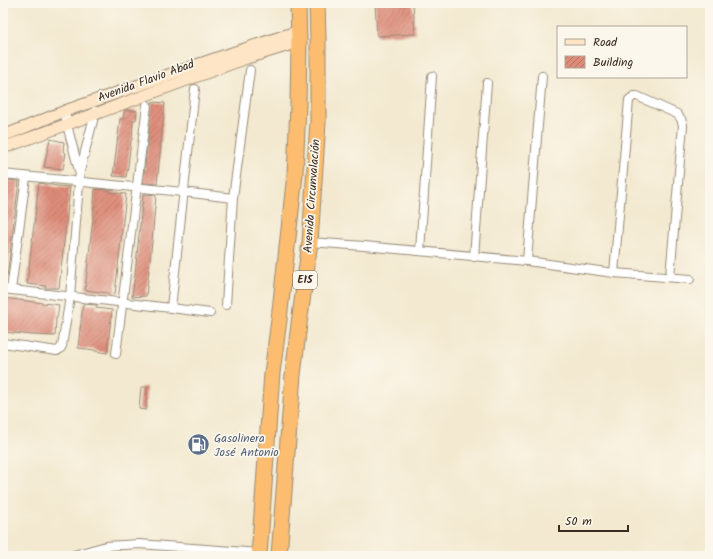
<svg xmlns="http://www.w3.org/2000/svg" width="713" height="559" viewBox="0 0 713 559" font-family="Kalam,sans-serif">
	<style>
		.building { fill: url(#building-hatch) }
		.lines { fill: none; stroke-linecap: round; stroke-linejoin: round }
		.street-casing { stroke: #978a77; stroke-width: 10 }
		.secondary-casing { stroke: #978a77; stroke-width: 13 }
		.highway-casing { stroke: #978a77; stroke-width: 17 }
		.street { stroke: #fff; stroke-width: 8 }
		.secondary { stroke: #fee5c5; stroke-width: 11 }
		.highway { stroke: #fcbd6f; stroke-width: 15 }
		.labels { text-anchor: middle; dominant-baseline: central; stroke-width: 3.5; stroke-linejoin: round; paint-order: stroke }
		.shield { fill: #fbf7ec; stroke: #75685c; stroke-width: 1 }
		.shield-label { font-size: 11px; font-weight: bold; fill: #3b2a1e }
		.street-label { font-size: 12px; fill: #3b2a1e; stroke: #fbf7ec }
		.service-label { font-size: 12px; fill: #4e5e75; stroke: #fbf7ec; text-anchor: start }
	</style>
	<defs>
		<pattern id="building-hatch" width="6" height="6" patternUnits="userSpaceOnUse"><rect width="6" height="6" fill="#de8c79"/><path d="M-1 1l2-2M0 6l6-6M5 7l2-2" fill="none" stroke="#b57363"/></pattern>
	</defs>
	<rect width="100%" height="100%" fill="#fbf7ec"/>
	<filter id="ink" filterUnits="userSpaceOnUse"><feTurbulence type="fractalNoise" baseFrequency=".025" numOctaves="2"/><feDisplacementMap in="SourceGraphic" scale="8" xChannelSelector="R" yChannelSelector="G"/><feConvolveMatrix kernelMatrix="1 2 1 2 8 2 1 2 1" color-interpolation-filters="sRGB"/></filter>
	<filter id="wash" filterUnits="userSpaceOnUse"><feTurbulence type="fractalNoise" baseFrequency=".012" numOctaves="4" result="noise"/><feDisplacementMap in="SourceGraphic" scale="16" xChannelSelector="R" yChannelSelector="G"/><feGaussianBlur stdDeviation="0.9" result="paint"/><feColorMatrix in="noise" values="0 0 0 0 0 0 0 0 0 0 0 0 0 0 0 0 0 1.4 0 .05"/><feComposite in="paint" operator="in"/></filter>
	<g filter="url(#wash)">
		<rect width="100%" height="100%" fill="#f3e9d0"/>
		<g id="blocks">
			<g class="building">
				<path d="M375,3H413L415,34L377,36Z"/>
				<path d="M152,102L165,103L157,184L143,183Z"/>
				<path d="M126,110L137,111L136,120H133L132,140H131L128,166L126,177L113,176L120,119H123L124,111Z"/>
				<path d="M50,139L64,142L63,152L66,153L63,169L44,167Z"/>
				<path d="M7,180L19,181L7,277H3V207Z"/>
				<path d="M39,183L57,186L70,187L59,288H45L46,286L27,284Z"/>
				<path d="M95,189L109,190V192L126,194L115,294L85,290L93,218Z"/>
				<path d="M143,194L156,195L152,241L146,296L132,297L135,275Z"/>
				<path d="M3,298L59,305L57,318H56L55,336L33,335L3,332Z"/>
				<path d="M83,304L97,305L96,308L112,310L107,353L95,351V350L78,348Z"/>
				<path d="M141,387H147L146,410L139,409Z"/>
			</g>
		</g>
	</g>
	<g filter="url(#ink)">
		<use href="#blocks" fill-opacity="0" stroke="#978a77" stroke-width="1"/>
		<g class="lines">
			<defs>
				<g id="street">
					<path d="M65,111L67,125L79,171"/>
					<path d="M3,174L183,192L233,198"/>
					<path d="M310,242L364,246L527,261L614,273L690,279"/>
					<path d="M420,251L432,76"/>
					<path d="M474,257L487,83"/>
					<path d="M527,261L542,76"/>
					<path d="M614,273L629,100L634,96H637L677,114L681,119L683,125L670,277"/>
					<path d="M3,289L171,308L210,313"/>
					<path d="M11,290L26,177"/>
					<path d="M226,305L233,198L250,70"/>
					<path d="M171,308L195,89"/>
					<path d="M3,343L57,351L60,349L62,346L70,297L80,171L95,113V111"/>
					<path d="M116,354L147,105"/>
					<path d="M70,556L106,546L139,544L259,553"/>
				</g>
				<g id="secondary">
					<path d="M3,136L65,111L220,57L299,31"/>
					<path d="M3,148L222,67L247,58L299,42"/>
				</g>
				<g id="highway">
					<path d="M259,556L272,373L279,320L295,174L298,105L299,42L298,3"/>
					<path d="M279,556L293,375L299,324L310,242L318,122V39L317,3"/>
				</g>
			</defs>
			<use href="#street" class="street-casing"/>
			<use href="#secondary" class="secondary-casing"/>
			<use href="#highway" class="highway-casing"/>
			<use href="#street" class="street"/>
			<use href="#secondary" class="secondary"/>
			<use href="#highway" class="highway"/>
		</g>
	</g>
	<defs>
		<symbol id="fuel-disc" viewBox="-11 -11 22 22"><circle r="9.5" fill="#5c6f8a" stroke="#fbf7ec"/><path d="M-5.5-6h7V0h2V4h1.3V-2.5L3-4.5l.8-.8L6-3V5H2.5V1h-1V6h-7ZM-4.2-4.7v3.2H.2V-4.7Z" fill="#fff"/></symbol>
	</defs>
	<g fill-rule="evenodd">
		<use href="#fuel-disc" x="186" y="432" width="25" height="25"/>
	</g>
	<g class="labels">
		<rect class="shield" x="293" y="271" width="24" height="18" rx="3"/>
		<g class="shield-label">
			<text x="305" y="280">E15</text>
		</g>
		<g class="street-label">
			<text transform="translate(146 81) rotate(-20)">Avenida Flavio Abad</text>
			<text transform="translate(312 196) rotate(-86)">Avenida Circunvalación</text>
		</g>
		<g class="service-label">
			<text x="214" y="438">Gasolinera<tspan x="214" dy="14">José Antonio</tspan></text>
		</g>
	</g>
	<rect width="713" height="559" fill="none" stroke="#fbf7ec" stroke-width="16"/>
	<rect x="557" y="26" width="130" height="52" fill="#fbf7ec" stroke="#aea59a"/>
	<rect x="565" y="39" width="20" height="6" fill="#fee5c5" stroke="#aea59a"/>
	<text x="593" y="46" font-size="12" fill="#3b2a1e">Road</text>
	<rect x="565" y="56" width="20" height="12" fill="url(#building-hatch)" stroke="#aea59a"/>
	<text x="593" y="66" font-size="12" fill="#3b2a1e">Building</text>
	<path d="M559 525v6h69v-6" fill="none" stroke="#3b2a1e" stroke-width="2"/>
	<text x="565" y="525" font-size="12" fill="#3b2a1e" stroke="#fbf7ec" stroke-width="3" paint-order="stroke">50 m</text>
</svg>
